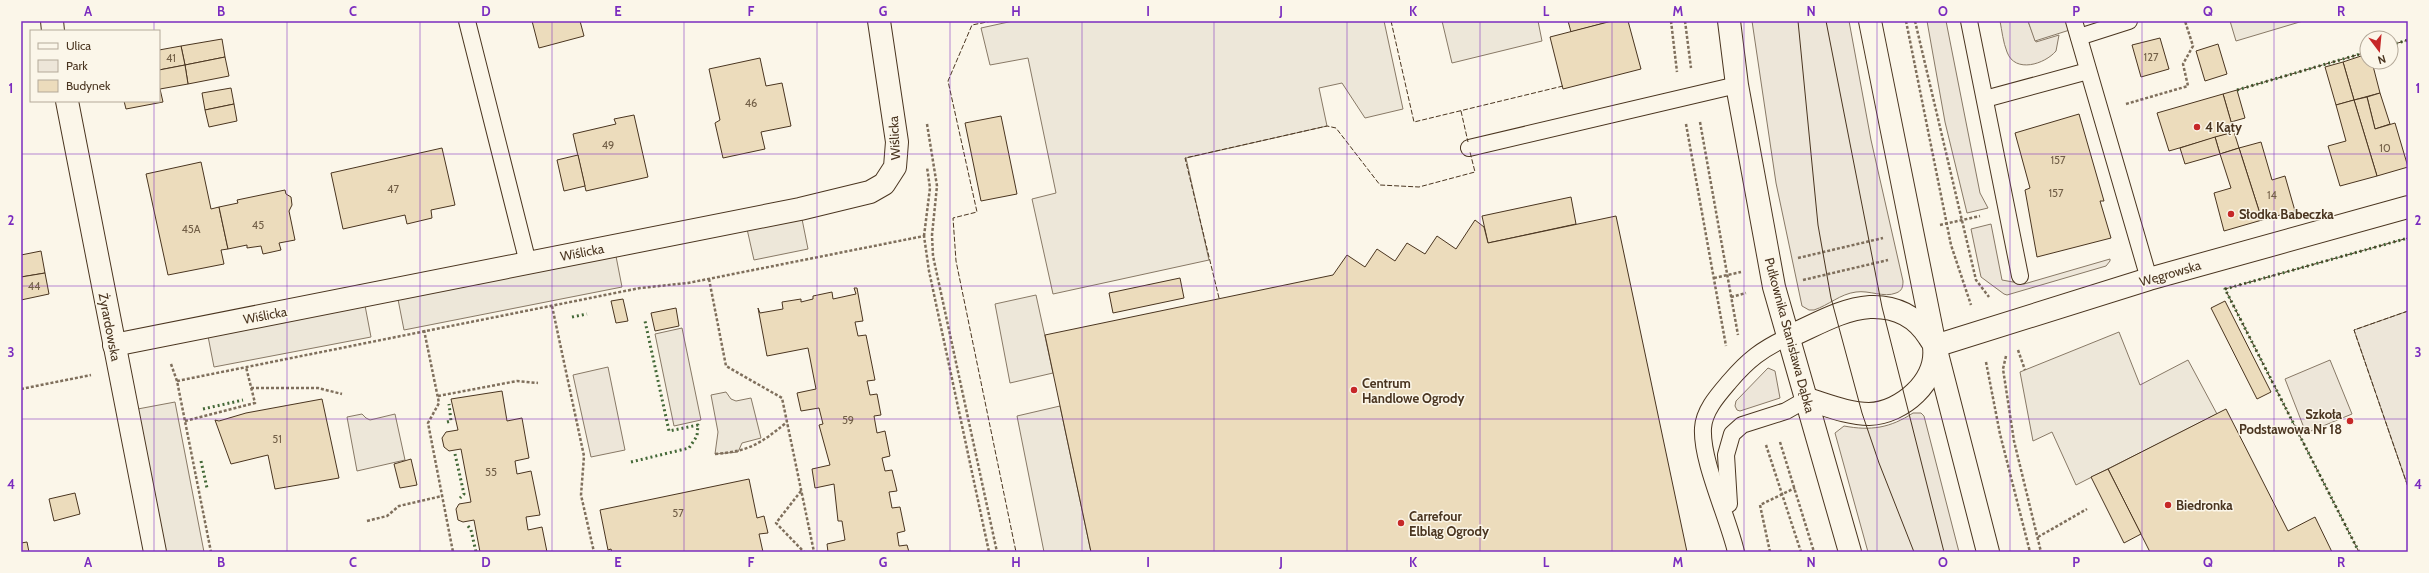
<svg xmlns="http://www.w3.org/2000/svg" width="2429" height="573" viewBox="0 0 2429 573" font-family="Cabin,sans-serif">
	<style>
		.green { fill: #ede6d9; stroke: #887966 }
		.parking { fill: #ede7d9; stroke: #887966 }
		.building { fill: #ecdcbc; stroke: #4a3520 }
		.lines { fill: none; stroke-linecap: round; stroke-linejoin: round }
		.service-casing { stroke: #4a3520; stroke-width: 18 }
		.minor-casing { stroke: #4a3520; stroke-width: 24 }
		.tertiary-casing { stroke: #4a3520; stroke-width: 24 }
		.path { stroke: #7f6f5c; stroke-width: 2.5; stroke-dasharray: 3 2; stroke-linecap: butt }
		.service { stroke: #fbf6e9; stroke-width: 16 }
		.minor { stroke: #fbf6e9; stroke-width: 22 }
		.tertiary { stroke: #fbf6e9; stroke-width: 22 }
		.tram { stroke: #4a3520; stroke-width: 1 }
		.hedge { stroke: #436837; stroke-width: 3; stroke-dasharray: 2 3; stroke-linecap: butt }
		.fence { stroke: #4a3520; stroke-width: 1; stroke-dasharray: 5 2; stroke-linecap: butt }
		.grid { fill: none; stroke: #7b2cbf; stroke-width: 1; stroke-opacity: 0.55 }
		.poi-dot { fill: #c62828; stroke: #fbf6e9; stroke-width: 1.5 }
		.labels { text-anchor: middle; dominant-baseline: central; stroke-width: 3; stroke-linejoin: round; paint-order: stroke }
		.number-label { font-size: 11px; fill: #725f47 }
		.poi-label { font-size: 13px; font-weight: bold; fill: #4a3520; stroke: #fbf6e9; text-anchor: start }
		.street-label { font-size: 13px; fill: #4a3520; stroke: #fbf6e9 }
		.neatline { fill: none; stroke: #7b2cbf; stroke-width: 1.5 }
		.grid-label { font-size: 13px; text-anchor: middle; font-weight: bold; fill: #7b2cbf }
	</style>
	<rect width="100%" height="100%" fill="#fbf6e9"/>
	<g class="green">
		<path d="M1752,21H1849L1871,140L1903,281C1903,287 1902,291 1896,293C1884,298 1869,290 1856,292C1840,294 1829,305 1814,310H1809L1802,306L1776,183Z"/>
		<path d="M1927,21H1946L1980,193L1988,208L1967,213L1945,122Z"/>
		<path d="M2000,21H2028L2036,42L2059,35L2056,51C2045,64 2015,74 2007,52C2003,42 2002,31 2000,21Z"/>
		<path d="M1991,224L2002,280L2024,284L2110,259V261L2106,266L2007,295L2004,294L1981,277L1971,229Z"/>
		<path d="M2408,311V487L2354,330Z"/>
		<path d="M2330,360L2352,414L2306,433L2285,379Z"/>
		<path d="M608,367L625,450L591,457L573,375Z"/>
		<path d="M1768,368L1775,371L1780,398L1740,411L1737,410L1735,406L1736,401Z"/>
		<path d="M1913,413H1921L1924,416L1959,552H1868L1835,433L1844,426C1871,431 1890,428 1913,413Z"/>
	</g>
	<g class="parking">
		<path d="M1013,21H1384L1403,109L1365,118L1342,83L1319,88L1327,126L1186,158L1209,260L1053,294L1032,199L1056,193L1028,58L990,65L981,28Z"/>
		<path d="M1442,21H1538L1542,41L1452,63Z"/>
		<path d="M2028,21H2074L2076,28L2035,41Z"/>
		<path d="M2230,21H2303L2236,41Z"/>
		<path d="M800,209L808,249L754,260L745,220Z"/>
		<path d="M614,246L622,287L404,330L396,289Z"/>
		<path d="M363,295L371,337L214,367L206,326Z"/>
		<path d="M1036,295L1053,373L1010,383L995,304Z"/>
		<path d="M682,328L701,420L674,426L655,334Z"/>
		<path d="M2119,332L2140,385L2188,360L2217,414L2076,485L2052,432L2033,441L2020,372Z"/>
		<path d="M726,392L731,399L736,401L751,398L761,438L742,443L738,452L715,454L718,432L711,395Z"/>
		<path d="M175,402L204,552H155L127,411Z"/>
		<path d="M1060,406L1091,552H1044L1017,416Z"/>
		<path d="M362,414L366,418L370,420L395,414L405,460L357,471L347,417Z"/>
	</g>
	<g class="building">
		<path d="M532,21H580L584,36L539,48Z"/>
		<path d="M1568,21H1612L1571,32Z"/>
		<path d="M1612,21H1628L1641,69L1563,89L1550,37Z"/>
		<path d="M2160,38L2169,69L2141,77L2132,45Z"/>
		<path d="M222,39L225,57L185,65L181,46Z"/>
		<path d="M2218,44L2227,74L2205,81L2196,51Z"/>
		<path d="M181,46L185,65L159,70V50Z"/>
		<path d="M2367,54V62H2372L2380,93L2354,100L2343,62Z"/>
		<path d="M225,57L229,76L188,84L185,65Z"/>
		<path d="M760,58L766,86L782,83L791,126L761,132L765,149L723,158L715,123L720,120L709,69Z"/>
		<path d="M2343,62L2354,100L2336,105L2325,67Z"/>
		<path d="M185,65L188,84L160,89L163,102L126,109L124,101H159V70Z"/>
		<path d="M231,88L234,104L205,110L202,93Z"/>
		<path d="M2237,90L2245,118L2231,122L2223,94Z"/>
		<path d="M2380,93L2390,124L2375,129L2367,97Z"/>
		<path d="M2223,94L2234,132L2169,151L2157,113Z"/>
		<path d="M2367,97L2375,129L2395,123L2408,167L2377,176L2354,100Z"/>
		<path d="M2354,100L2377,176L2340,186L2328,146L2346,141L2336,105Z"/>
		<path d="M234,104L237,121L209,127L205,110Z"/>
		<path d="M2079,114L2104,201H2100L2111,238L2037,257L2025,190L2030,188L2015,133Z"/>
		<path d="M634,115L648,177L586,191L573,134L616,124L614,119Z"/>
		<path d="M1001,116L1017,194L981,201L965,123Z"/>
		<path d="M2234,132L2239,148L2220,154L2215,137Z"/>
		<path d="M2215,137L2220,154L2185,164L2180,148Z"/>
		<path d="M2261,142L2272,180L2285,176L2295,211L2262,220L2239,148Z"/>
		<path d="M442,148L455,205L431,210L432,218L407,224L405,215L343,229L331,173Z"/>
		<path d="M2239,148L2262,220L2224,231L2214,193L2231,188L2220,154Z"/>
		<path d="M578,155L585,186L564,191L557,160Z"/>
		<path d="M201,162L211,209L219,207L228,249L221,250L224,264L168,275L146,174Z"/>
		<path d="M285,190L286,194L291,197L292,205L289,211L295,240L279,243L281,250L263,254L261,246L247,248V245L228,249L219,207L238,203L237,200Z"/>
		<path d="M1571,197L1576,224L1488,243L1482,216Z"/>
		<path d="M1616,216L1687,552H1091L1045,335L1333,275L1347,255L1365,267L1377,249L1395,261L1407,243L1425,254L1437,236L1456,249L1475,220L1484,227L1488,243Z"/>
		<path d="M41,251L45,273L21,277V255Z"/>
		<path d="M45,273L49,294L21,300V277Z"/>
		<path d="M1180,278L1184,298L1113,313L1109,293Z"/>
		<path d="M854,288H857L863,321L855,322L858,336L866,335L875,380L867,381L870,395L877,394L881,415L874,416L877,433L885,431L890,456L882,458L885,471L892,470L897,491L889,492L892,508L900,507L905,531L897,533L899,546L907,545L909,552H828L827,544L845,540L842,521H838L834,484L815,488L812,469L830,465L819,425L823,424L819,408L801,411L797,393L816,389L808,348L767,356L758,308L760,313L783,309L782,302L801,299V302L813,299V296L832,292L833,299L856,294Z"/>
		<path d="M623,299L628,321L616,323L611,301Z"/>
		<path d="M2225,301L2271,392L2257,399L2211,308Z"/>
		<path d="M676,308L679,326L655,331L651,313Z"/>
		<path d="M502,391L507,421L522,418L529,458L515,461L517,474L531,471L540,515L526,517L528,530L542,527L547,552H480L474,520L463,522L458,520L456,509L459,504L471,502L461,449L449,451L444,447L442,438L446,432L458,430L451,399Z"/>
		<path d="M322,399L339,478L275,489L268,455L231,464L215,420L219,421L246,413Z"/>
		<path d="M2226,409L2288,531L2315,517L2332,552H2150L2108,469Z"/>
		<path d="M411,459L417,485L400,488L394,464Z"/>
		<path d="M2108,469L2141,534L2124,543L2091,477Z"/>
		<path d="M749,479L757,518L764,516L768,533L759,534L763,552H612L611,549L608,550L600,510Z"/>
		<path d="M75,493L80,514L54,521L49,499Z"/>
		<path d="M27,542L29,552H21V543Z"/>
	</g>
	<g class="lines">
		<defs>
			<g id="service">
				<path d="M467,21L528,263"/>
				<path d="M1969,21L2020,276"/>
				<path d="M2074,21L2149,279"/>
				<path d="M2079,37L2129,21"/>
				<path d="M1985,99L2088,71"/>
				<path d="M1469,148L1737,85"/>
				<path d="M1729,504L1726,455L1732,434L1742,425L1786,411L1807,399"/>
				<path d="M1736,552C1728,517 1701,461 1703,428C1704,410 1719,394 1730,381C1748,360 1762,349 1788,337"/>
			</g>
			<g id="minor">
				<path d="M52,21L53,31"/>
				<path d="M67,101L155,552"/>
				<path d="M1788,337C1814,326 1841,309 1870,307C1895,306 1916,316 1929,337C1931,340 1934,344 1934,347C1938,381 1902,413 1869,414C1848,414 1827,405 1807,399"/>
				<path d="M114,345L800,209L870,192L884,184L895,167L897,142L879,21"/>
				<path d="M1935,346L2149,279L2408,207"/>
			</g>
			<g id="tertiary">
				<path d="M1729,21L1737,85L1774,287L1850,552"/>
				<path d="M1870,21L1935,346L1988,552"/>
			</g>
		</defs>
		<use href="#service" class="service-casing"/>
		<use href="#minor" class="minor-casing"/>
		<use href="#tertiary" class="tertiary-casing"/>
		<g class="path">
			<path d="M1671,21L1677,72"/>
			<path d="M1685,21L1691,68"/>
			<path d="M1906,21L1951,245L1971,305"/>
			<path d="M1915,21L1976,280L1989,297"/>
			<path d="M2126,104L2188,86L2183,64L2193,46L2185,21"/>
			<path d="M1700,122L1738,335"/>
			<path d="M927,124L937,186L932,235L933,256L997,552"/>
			<path d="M1686,124L1726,346"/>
			<path d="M1940,225L1980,216"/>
			<path d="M924,236L930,188L927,167"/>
			<path d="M1798,258L1883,238"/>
			<path d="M1714,278L1741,272"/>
			<path d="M709,279L726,366L782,398L814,552"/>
			<path d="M1803,280L1888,260"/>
			<path d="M1731,297L1746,293"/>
			<path d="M552,306L584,456L581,495L594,552"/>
			<path d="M424,330L439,403L428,423L453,552"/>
			<path d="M2018,350L2025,370"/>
			<path d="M2006,356L2003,369L2014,441L2041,552"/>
			<path d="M1986,362L2000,434L2030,552"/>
			<path d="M171,364L177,381L211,552"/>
			<path d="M177,381L640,288L688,283L924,236L929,271L989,552"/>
			<path d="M251,388H318L342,394"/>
			<path d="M21,389L91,375"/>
			<path d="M438,396L517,381L538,383"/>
			<path d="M185,421L255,403L246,367"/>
			<path d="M1780,442L1814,552"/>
			<path d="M1766,445L1801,552"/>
			<path d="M715,454C750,451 760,444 787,422"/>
			<path d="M801,491L776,523L804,552"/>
			<path d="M367,521L387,516L399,506L442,496"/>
			<path d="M2038,537L2087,509"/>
			<path d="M1770,552L1760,505L1795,488"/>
		</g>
		<use href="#service" class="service"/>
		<use href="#minor" class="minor"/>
		<use href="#tertiary" class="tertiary"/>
		<g class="tram">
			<path d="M1798,21L1818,225L1831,298L1862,413L1879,463L1914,552"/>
			<path d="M1826,21L1882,307L1944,552"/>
		</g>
		<g class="hedge">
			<path d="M2391,45L2408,40"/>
			<path d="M2237,90L2367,52"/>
			<path d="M572,317L587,314"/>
			<path d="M203,409L243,400"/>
			<path d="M447,422L451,421L449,404"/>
			<path d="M455,454L464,494L460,498"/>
			<path d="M201,461L207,488"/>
			<path d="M631,462L689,448L697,436L698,425L669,431L645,321"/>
			<path d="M468,526L471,530L476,552"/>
			<path d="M2359,552L2225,289L2408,238"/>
		</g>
		<g class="fence">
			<path d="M992,21L972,25L948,81L977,212L953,218L956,261L1016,552"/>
			<path d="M1391,21L1414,122L1563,86"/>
			<path d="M2391,45L2408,40"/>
			<path d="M2237,90L2367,52"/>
			<path d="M1461,111L1468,142"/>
			<path d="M1219,298L1185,158L1327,126L1336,128L1380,185L1419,187L1475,172L1470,152"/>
			<path d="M2408,311L2354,330L2408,487"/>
			<path d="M2359,552L2225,289L2408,238"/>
		</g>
	</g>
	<path class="grid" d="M154,21V31M287,21V552M420,21V552M552,21V552M684,21V552M817,21V552M950,21V552M1082,21V552M1214,21V552M1347,21V552M1480,21V552M1612,21V552M1744,21V552M1877,21V552M2010,21V552M2142,21V552M2274,21V552M154,101V552M21,154H2408M21,286H2408M21,419H2408"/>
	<g class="poi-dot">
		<circle cx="2197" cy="127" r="4"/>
		<circle cx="2231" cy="214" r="4"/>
		<circle cx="1354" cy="390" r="4"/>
		<circle cx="2350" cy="421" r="4"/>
		<circle cx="2168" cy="505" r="4"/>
		<circle cx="1401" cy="523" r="4"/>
	</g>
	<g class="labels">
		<g class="number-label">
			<text x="2151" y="57">127</text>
			<text x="171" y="58">41</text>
			<text x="751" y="103">46</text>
			<text x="608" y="145">49</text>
			<text x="2385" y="148">10</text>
			<text x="2058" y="160">157</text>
			<text x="393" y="189">47</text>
			<text x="2056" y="193">157</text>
			<text x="2272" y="195">14</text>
			<text x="258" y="225">45</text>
			<text x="191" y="229">45A</text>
			<text x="34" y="286">44</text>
			<text x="848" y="420">59</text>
			<text x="277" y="439">51</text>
			<text x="491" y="472">55</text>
			<text x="678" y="513">57</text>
		</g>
		<g class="poi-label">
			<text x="2205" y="127">4 Kąty</text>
			<text x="2239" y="214">Słodka Babeczka</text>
			<text x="1362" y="383">Centrum<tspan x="1362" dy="15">Handlowe Ogrody</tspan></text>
			<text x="2342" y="414" text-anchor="end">Szkoła<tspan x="2342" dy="15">Podstawowa Nr 18</tspan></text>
			<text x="2176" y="505">Biedronka</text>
			<text x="1409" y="516">Carrefour<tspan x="1409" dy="15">Elbląg Ogrody</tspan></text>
		</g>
		<g class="street-label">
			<text transform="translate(894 138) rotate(-93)">Wiślicka</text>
			<text transform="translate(582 252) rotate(-11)">Wiślicka</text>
			<text transform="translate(2170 273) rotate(-16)">Węgrowska</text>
			<text transform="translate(265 315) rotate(-11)">Wiślicka</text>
			<text transform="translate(110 327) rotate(79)">Żyrardowska</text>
			<text transform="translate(1790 335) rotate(75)">Pułkownika Stanisława Dąbka</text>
		</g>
	</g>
	<rect width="2429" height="573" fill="none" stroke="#fbf6e9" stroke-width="44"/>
	<rect x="30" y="30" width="130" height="72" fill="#fbf6e9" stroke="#b4a999"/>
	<rect x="38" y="43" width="20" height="6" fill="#fbf6e9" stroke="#b4a999"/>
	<text x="66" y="50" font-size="12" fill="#4a3520">Ulica</text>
	<rect x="38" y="60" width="20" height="12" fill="#ede6d9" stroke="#b4a999"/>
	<text x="66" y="70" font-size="12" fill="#4a3520">Park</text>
	<rect x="38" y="80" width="20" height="12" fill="#ecdcbc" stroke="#b4a999"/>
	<text x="66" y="90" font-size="12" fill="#4a3520">Budynek</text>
	<g transform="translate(2379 50) rotate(164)"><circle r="19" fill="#fbf6e9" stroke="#b4a999"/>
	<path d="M0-3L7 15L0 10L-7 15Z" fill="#c62828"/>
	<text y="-6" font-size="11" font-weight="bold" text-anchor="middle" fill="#4a3520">N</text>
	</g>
	<rect x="22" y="22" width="2385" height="529" class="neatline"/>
	<g class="grid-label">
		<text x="88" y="16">A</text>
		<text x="221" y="16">B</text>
		<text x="353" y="16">C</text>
		<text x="486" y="16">D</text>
		<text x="618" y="16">E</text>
		<text x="751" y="16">F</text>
		<text x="883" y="16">G</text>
		<text x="1016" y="16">H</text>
		<text x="1148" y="16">I</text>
		<text x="1281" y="16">J</text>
		<text x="1413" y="16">K</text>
		<text x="1546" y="16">L</text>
		<text x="1678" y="16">M</text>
		<text x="1811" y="16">N</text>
		<text x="1943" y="16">O</text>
		<text x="2076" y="16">P</text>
		<text x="2208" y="16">Q</text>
		<text x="2341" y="16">R</text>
		<text x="11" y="93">1</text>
		<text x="2418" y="93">1</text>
		<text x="11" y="225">2</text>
		<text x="2418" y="225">2</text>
		<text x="11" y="357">3</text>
		<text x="2418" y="357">3</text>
		<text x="11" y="489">4</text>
		<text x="2418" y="489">4</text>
		<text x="88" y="567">A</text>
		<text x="221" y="567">B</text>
		<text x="353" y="567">C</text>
		<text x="486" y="567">D</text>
		<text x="618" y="567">E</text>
		<text x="751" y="567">F</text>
		<text x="883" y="567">G</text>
		<text x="1016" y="567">H</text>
		<text x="1148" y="567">I</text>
		<text x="1281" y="567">J</text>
		<text x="1413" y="567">K</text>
		<text x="1546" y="567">L</text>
		<text x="1678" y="567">M</text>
		<text x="1811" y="567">N</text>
		<text x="1943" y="567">O</text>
		<text x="2076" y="567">P</text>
		<text x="2208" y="567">Q</text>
		<text x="2341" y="567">R</text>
	</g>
</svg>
